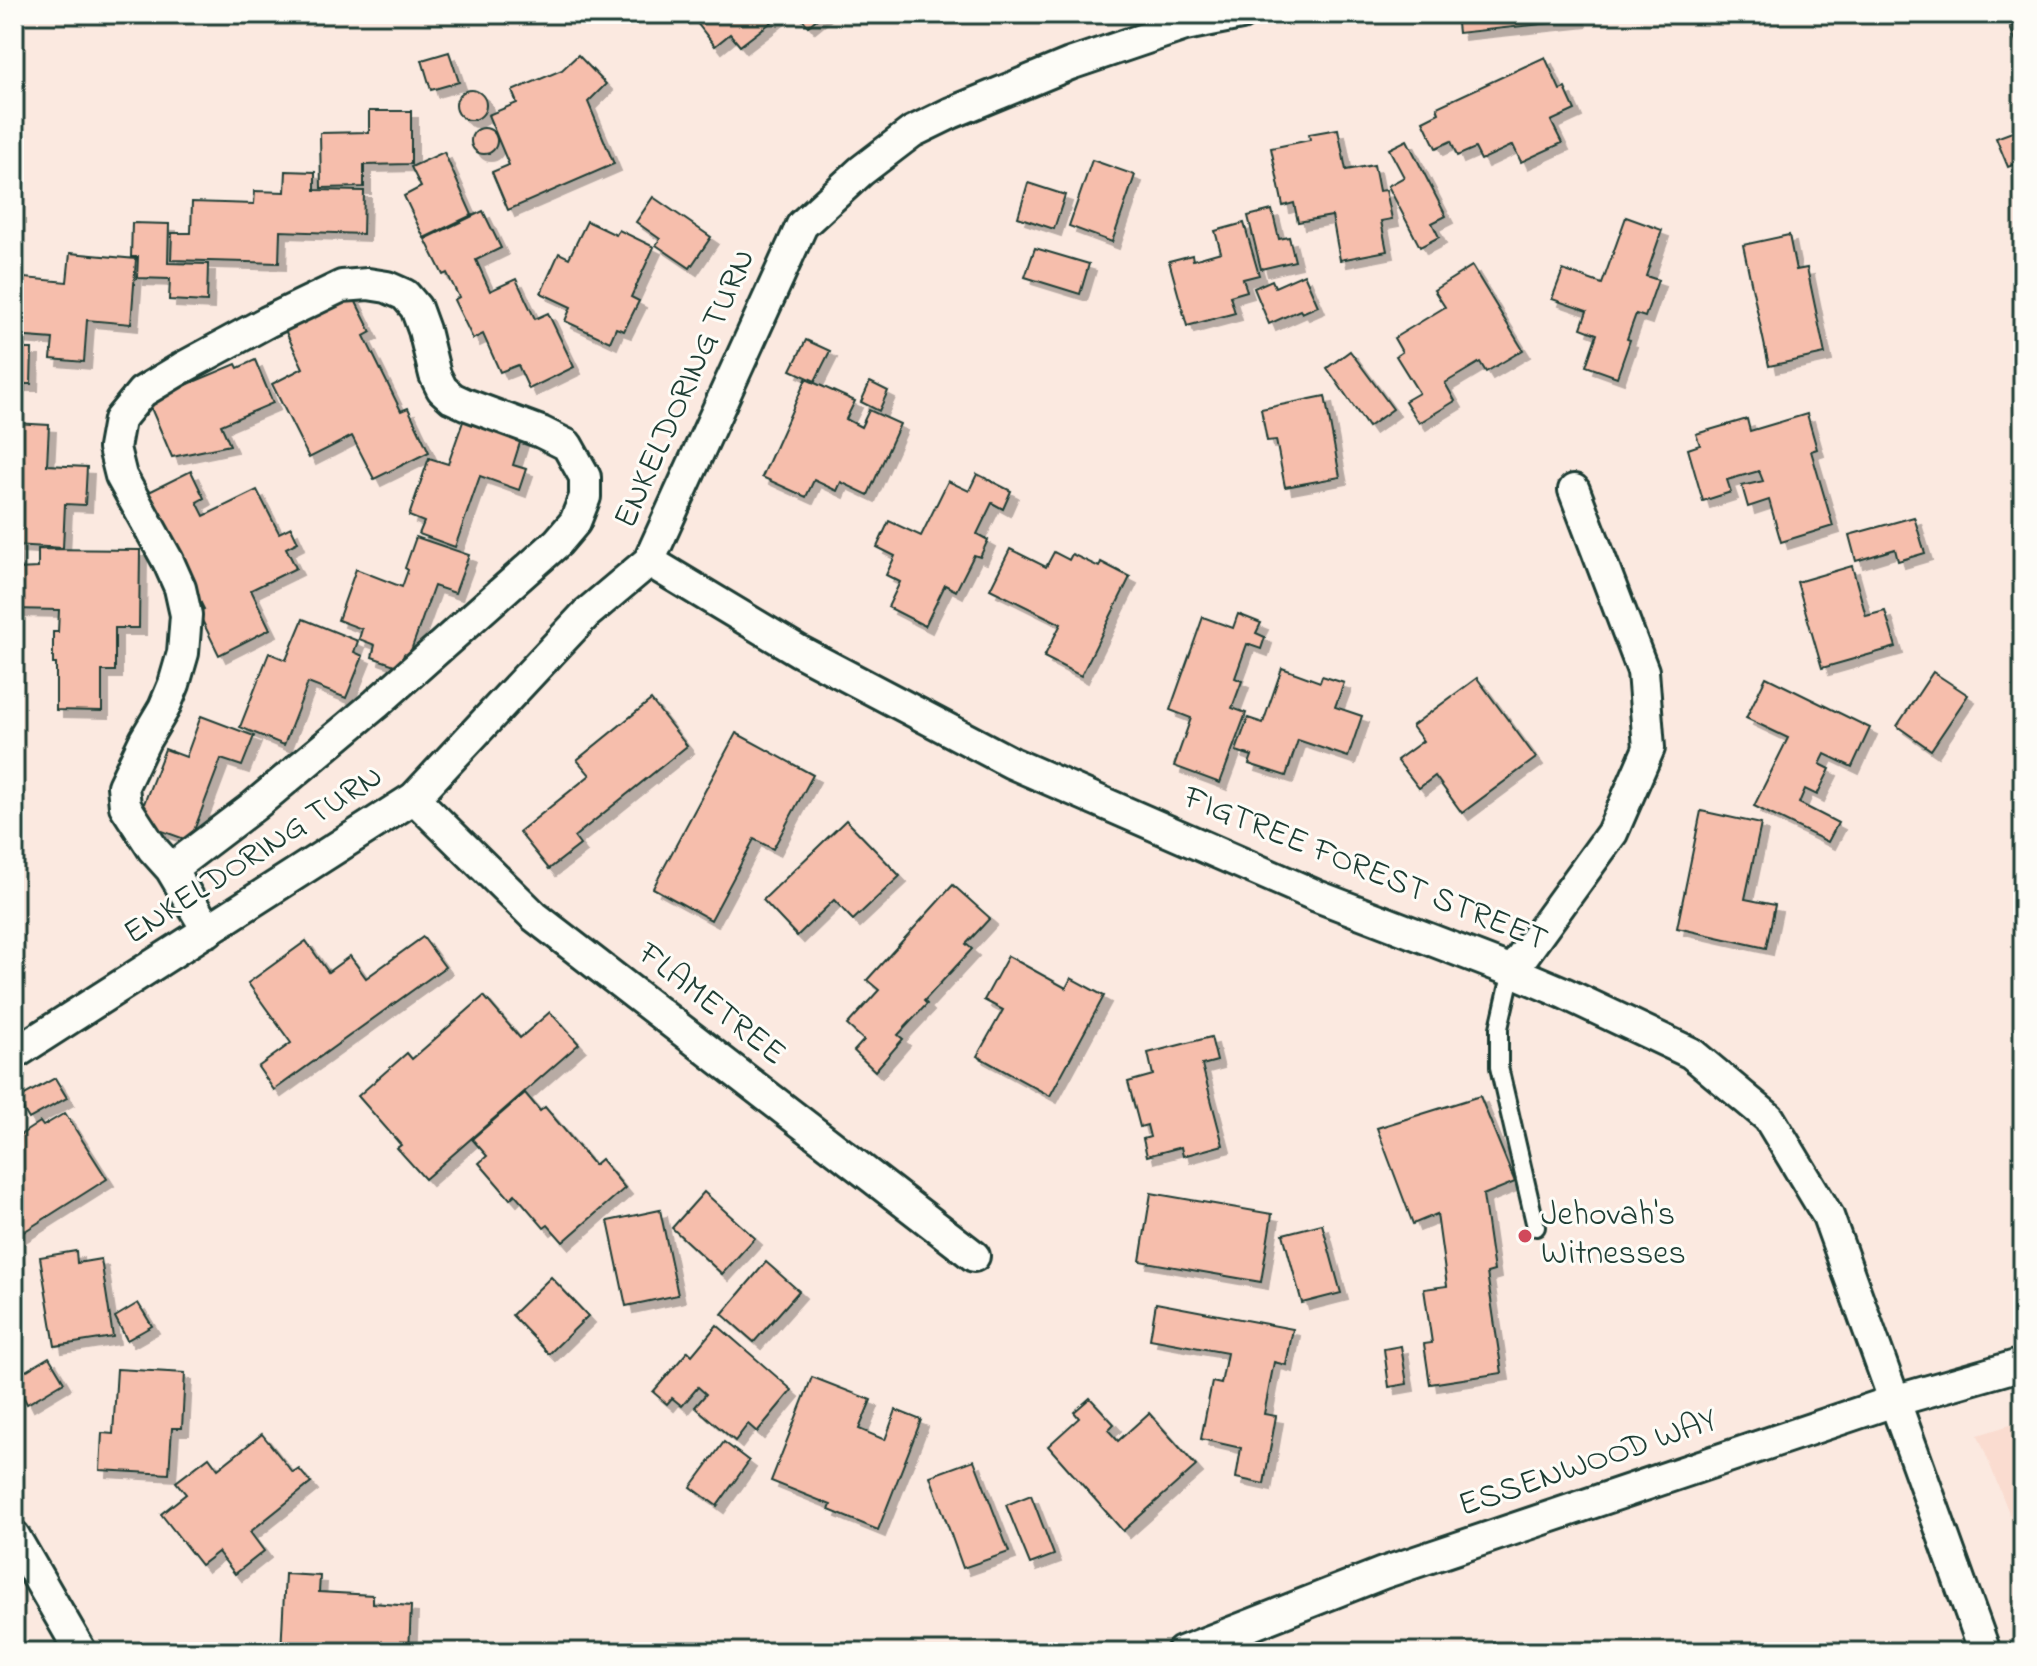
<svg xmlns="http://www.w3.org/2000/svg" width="2037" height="1666" viewBox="0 0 2037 1666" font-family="'Indie Flower',sans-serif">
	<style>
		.built { fill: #fadcd0 }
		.building { fill: #f6beac; stroke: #1f3d34; stroke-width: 2; filter: url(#shadow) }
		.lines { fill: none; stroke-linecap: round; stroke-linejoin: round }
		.service-casing { stroke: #1f3d34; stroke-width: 22 }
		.minor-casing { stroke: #1f3d34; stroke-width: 36 }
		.service { stroke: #fdfcf7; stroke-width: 16 }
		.minor { stroke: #fdfcf7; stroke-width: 30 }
		.poi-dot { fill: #d1495b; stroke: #fdfcf7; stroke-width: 3 }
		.labels { text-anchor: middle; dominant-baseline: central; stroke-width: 6; stroke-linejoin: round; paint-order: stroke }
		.street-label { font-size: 34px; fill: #1f3d34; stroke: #fdfcf7 }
		.poi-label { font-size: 34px; fill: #1f3d34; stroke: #fdfcf7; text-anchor: start }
	</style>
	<defs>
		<filter id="shadow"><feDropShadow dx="7" dy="7" stdDeviation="0" flood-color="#0004"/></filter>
	</defs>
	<rect width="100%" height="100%" fill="#fbe9e0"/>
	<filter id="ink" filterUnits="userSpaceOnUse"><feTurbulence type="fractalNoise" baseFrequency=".0125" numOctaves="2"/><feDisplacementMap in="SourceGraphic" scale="16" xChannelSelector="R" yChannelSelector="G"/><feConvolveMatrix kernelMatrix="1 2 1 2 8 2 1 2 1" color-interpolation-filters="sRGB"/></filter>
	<g filter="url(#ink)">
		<path class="built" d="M2023,1421V1548L1978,1435Z"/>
		<g class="building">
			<path d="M690,14H782L740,46L730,34L715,46Z"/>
			<path d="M798,14H823L808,26Z"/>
			<path d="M1456,14H1578L1579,20L1458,33Z"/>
			<path d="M2023,21V60L2010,27Z"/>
			<path d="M449,52L459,82L431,90L422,60Z"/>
			<path d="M578,55L606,84L588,102L614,164L508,210L492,172L509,165L488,115L517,103L512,91L562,70Z"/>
			<path d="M1545,57L1560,90L1565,88L1575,110L1551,121L1562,143L1521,162L1513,145L1481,160L1475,148L1457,156L1451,141L1436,148L1423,121L1439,113L1437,107Z"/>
			<circle cx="471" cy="105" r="15"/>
			<path d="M369,111H411V164L364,165V187L321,188L320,133L369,132Z"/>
			<path d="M2023,128V161L2008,167L1996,138Z"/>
			<circle cx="484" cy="141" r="13"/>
			<path d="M1338,129L1346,170L1374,165L1379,191L1386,190L1392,219L1381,221L1387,251L1340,260L1332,216L1298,222L1294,203L1283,206L1271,148L1310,140L1309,134Z"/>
			<path d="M1407,140L1446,216L1432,223L1439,237L1420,247L1388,186L1404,177L1389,149Z"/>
			<path d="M444,152L472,215L424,238L404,196L421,187L411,167Z"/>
			<path d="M1092,160L1135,175L1112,242L1069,226Z"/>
			<path d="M286,171L315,172V190L364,191L363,234L280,231L279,263L171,260L172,233H191L192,202L254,204L255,191L285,192Z"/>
			<path d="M1028,183L1065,195L1054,229L1018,217Z"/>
			<path d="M653,197L711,237L690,268L656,245L660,239L636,222Z"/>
			<path d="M1272,210L1279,239L1289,237L1295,261L1261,269L1248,216Z"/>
			<path d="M483,211L501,248L476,260L490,291L516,279L535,319L548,313L574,367L529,389L518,365L500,372L483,334L473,339L454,300L459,297L447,273L443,275L425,239Z"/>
			<path d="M1626,217L1662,230L1646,276L1658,280L1645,317L1636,314L1627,339L1630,340L1617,377L1586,366L1597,334L1581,328L1587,311L1552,299L1563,270L1602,284Z"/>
			<path d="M587,221L616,235L619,230L654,247L631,297L639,301L624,331L616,328L610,342L565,321L571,307L541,293L559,253L569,258Z"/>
			<path d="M132,223L169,224L168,263L208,264L207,302L169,300L170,279L137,278L138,257H131Z"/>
			<path d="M1244,223L1259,275L1243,279L1247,291L1230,296L1235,313L1187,326L1169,261L1192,255L1193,260L1221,252L1215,231Z"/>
			<path d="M1789,235L1796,270L1807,268L1825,354L1769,366L1743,245Z"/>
			<path d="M1035,248L1089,264L1080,294L1025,277Z"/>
			<path d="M70,253L136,259L131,324L87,320L84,362L51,359L53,339L14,336V277L67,282Z"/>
			<path d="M1472,266L1523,350L1486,372L1480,362L1445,383L1455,401L1419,423L1405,401L1419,393L1396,356L1402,352L1394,338L1445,307L1434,290Z"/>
			<path d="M1304,274L1318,306L1302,313L1300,310L1269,324L1254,288L1272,280L1275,287Z"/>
			<path d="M352,294L371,332L364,336L401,411L408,408L429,452L374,479L352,436L309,458L272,384L303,368L284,328Z"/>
			<path d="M806,340L830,351L815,381L791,370Z"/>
			<path d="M14,349H32L31,384H14Z"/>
			<path d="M1350,351L1393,409L1368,427L1327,368Z"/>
			<path d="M255,360L273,403L221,425L230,445L172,457L148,401L236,364L238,368Z"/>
			<path d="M806,379L855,401L846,419L861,427L869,410L900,424L868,495L841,482L837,491L814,480L806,497L762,477Z"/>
			<path d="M870,382L888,391L879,411L861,402Z"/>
			<path d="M1325,396L1340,477L1285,487L1276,440L1267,441L1261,409Z"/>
			<path d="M466,413L523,433L513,465L526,469L519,490L480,476L455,547L419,534L424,522L409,516L429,458L448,464Z"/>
			<path d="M1807,414L1817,449L1811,451L1833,526L1781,542L1769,500L1748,507L1742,486L1763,481L1759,471L1727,480L1731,492L1703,501L1688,449L1700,445L1696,434L1747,419L1750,431Z"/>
			<path d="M14,423L49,425L47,465L87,467L85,505L65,504L63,548L14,545Z"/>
			<path d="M191,471L204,498L197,502L204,516L257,490L279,533L291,527L298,542L286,548L296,568L251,590L270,629L219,655L198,612L204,609L168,537L141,496Z"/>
			<path d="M977,474L1011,491L1003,509L992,503L977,534L988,540L980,557L974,555L956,591L945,585L925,626L888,607L900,582L886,575L895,556L877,547L889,521L921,536L948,481L969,491Z"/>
			<path d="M1914,517L1925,553L1898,561L1895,549L1856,561L1849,535Z"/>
			<path d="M416,537L469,555L455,593L434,586L409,656L404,654L400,667L372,657L375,645L359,639L362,629L338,620L356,569L402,587L408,570L405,568Z"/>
			<path d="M14,547L15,569L38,568V549L140,550L139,628H115V671H102V711L56,710V664H53V632H58L59,610L14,609Z"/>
			<path d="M1010,549L1046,567L1054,552L1069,560L1072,554L1099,567L1101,562L1130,577L1081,676L1044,657L1061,624L990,589Z"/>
			<path d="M1852,566L1866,616L1885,611L1896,647L1822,668L1797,582Z"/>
			<path d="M1238,614L1261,623L1256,633L1265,637L1261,649L1247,644L1235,678L1242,681L1232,708L1246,713L1220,783L1174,766L1191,718L1170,710L1203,617L1233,628Z"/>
			<path d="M303,619L358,641L354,652L363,656L346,698L308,683L284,745L240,727L269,653L286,660Z"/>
			<path d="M1282,668L1320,682L1322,676L1344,683L1335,707L1362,716L1348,757L1298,740L1286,776L1249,764L1252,756L1236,751L1248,718L1263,723Z"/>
			<path d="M1933,672L1968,695L1931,750L1897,726Z"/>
			<path d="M1766,677L1870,728L1852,767L1825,754L1820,764L1830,769L1817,795L1805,789L1799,803L1838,823L1828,842L1754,806L1788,738L1746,718Z"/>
			<path d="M1477,678L1536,758L1462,813L1435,776L1419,788L1397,760L1423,741L1412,726Z"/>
			<path d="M651,700L687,746L574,837L580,845L549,869L519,832L590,775L577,760Z"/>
			<path d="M201,716L254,736L242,766L221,759L190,841L137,822L165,749L186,757Z"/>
			<path d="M736,733L813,775L773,849L754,839L711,920L653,888Z"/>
			<path d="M1701,811L1761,824L1745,899L1775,905L1766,948L1677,928Z"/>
			<path d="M846,820L900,876L853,920L834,900L797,936L763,900Z"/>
			<path d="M953,885L990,918L966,944L972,949L924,1001L927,1004L898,1035L903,1039L875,1071L854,1051L864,1040L847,1025L879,990L867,980Z"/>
			<path d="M423,937L445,967L274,1090L258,1067L291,1043L248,983L306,941L328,972L350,956L366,978Z"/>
			<path d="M1008,956L1066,988L1071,978L1104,996L1050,1096L977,1056L1003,1010L984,1000Z"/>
			<path d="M484,996L520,1038L550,1012L579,1044L425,1179L397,1148L401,1145L358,1096L407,1053L412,1059Z"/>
			<path d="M1211,1037L1217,1061L1202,1065L1223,1145L1183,1156L1181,1147L1147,1156L1143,1139L1150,1137L1147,1125L1140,1127L1128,1082L1153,1075L1148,1053Z"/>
			<path d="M55,1078L67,1098L29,1119L17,1099Z"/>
			<path d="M525,1093L540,1111L545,1107L594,1165L601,1159L625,1188L563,1242L548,1225L544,1228L515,1194L510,1199L479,1163L487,1156L472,1139Z"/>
			<path d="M1480,1096L1515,1182L1483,1195L1494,1271L1487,1273L1502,1373L1430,1384L1424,1344L1432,1343L1424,1289L1447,1286L1437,1214L1413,1224L1377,1128Z"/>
			<path d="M65,1113L107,1179L14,1238V1139L40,1122L43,1126Z"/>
			<path d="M704,1192L755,1238L722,1274L672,1228Z"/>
			<path d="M1151,1193L1272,1214L1261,1282L1140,1261Z"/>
			<path d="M660,1210L678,1295L626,1306L608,1221Z"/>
			<path d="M1322,1224L1341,1293L1302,1303L1283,1234Z"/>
			<path d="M76,1251L77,1263L101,1259L113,1337L55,1346L40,1257Z"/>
			<path d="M766,1262L799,1291L754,1342L722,1314Z"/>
			<path d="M551,1277L588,1316L549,1354L512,1315Z"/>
			<path d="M138,1303L152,1326L127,1340L115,1317Z"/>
			<path d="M1156,1303L1293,1329L1286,1365L1274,1362L1264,1414L1276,1416L1264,1484L1236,1478L1241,1448L1201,1439L1212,1382L1221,1384L1227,1353L1150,1339Z"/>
			<path d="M717,1325L792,1390L757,1432L748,1424L735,1441L695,1407L706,1394L698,1387L682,1406L672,1398L667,1404L653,1392L688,1351L692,1355Z"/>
			<path d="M1401,1346L1407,1384L1389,1387L1384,1349Z"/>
			<path d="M49,1357L64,1382L27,1404L14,1378Z"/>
			<path d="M117,1369L185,1373L182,1428H172L169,1474L100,1470L102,1433L113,1434Z"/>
			<path d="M812,1377L871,1400L859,1429L885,1440L896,1410L921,1420L878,1530L829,1510L831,1505L771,1481Z"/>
			<path d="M1090,1398L1114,1424L1108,1430L1118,1441L1149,1413L1196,1466L1123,1531L1048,1446L1079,1418L1074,1412Z"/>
			<path d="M262,1434L293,1473L299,1469L311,1483L250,1532L264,1551L235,1574L218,1552L201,1565L161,1514L186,1494L176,1482L209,1457L218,1469Z"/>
			<path d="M724,1442L749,1461L717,1506L691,1487Z"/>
			<path d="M974,1460L1009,1552L963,1568L930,1476Z"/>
			<path d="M1031,1495L1054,1555L1030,1564L1006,1505Z"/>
			<path d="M285,1574L320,1576L319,1592L373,1595V1603L411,1606L409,1652H281Z"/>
		</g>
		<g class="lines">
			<defs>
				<path id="service" d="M1512,971L1499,1028V1067L1536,1227"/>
				<g id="minor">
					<path d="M649,561L799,651L1012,763L1317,896L1512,971L1564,993L1691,1053L1769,1118L1828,1216L1985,1652"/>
					<path d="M414,798L534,916L974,1256"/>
					<path d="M171,869L254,806L376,704L558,542L575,522L585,497V477L567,445L541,432L465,404L452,398L442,389L435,375L424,330L416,308L405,295L387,287L368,284L342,286L267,322L182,368L142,392L119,420L114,448L121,476L168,561L180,588L186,615L183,653L174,684L164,708L145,740L123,786L125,806L153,849L171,869L208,931"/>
					<path d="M1512,971L1612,833L1649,748L1643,671L1574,490"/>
					<path d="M14,1054L414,798L586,614L649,561L802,225L861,171L912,132L951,113L1070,64L1185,25L1241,14"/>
					<path d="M14,1536L81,1652"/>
					<path d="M1182,1652L1383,1573L1894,1401L2023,1364"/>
				</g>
			</defs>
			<use href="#service" class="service-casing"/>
			<use href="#minor" class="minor-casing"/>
			<use href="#service" class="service"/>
			<use href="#minor" class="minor"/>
		</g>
	</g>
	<circle class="poi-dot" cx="1525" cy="1236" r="8"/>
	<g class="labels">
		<g class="street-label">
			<text transform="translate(686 389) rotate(-66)">ENKELDORING TURN</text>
			<text transform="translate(254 856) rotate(-33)">ENKELDORING TURN</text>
			<text transform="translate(1365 870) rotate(22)">FIGTREE FOREST STREET</text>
			<text transform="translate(711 1005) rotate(38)">FLAMETREE</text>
			<text transform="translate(1588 1464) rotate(-19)">ESSENWOOD WAY</text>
		</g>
		<g class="poi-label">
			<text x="1541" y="1216">Jehovah's<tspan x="1541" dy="39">Witnesses</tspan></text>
		</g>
	</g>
	<rect width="2037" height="1666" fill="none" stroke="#fdfcf7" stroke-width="48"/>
	<rect x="24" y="24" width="1989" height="1618" fill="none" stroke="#1f3d34" stroke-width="3" filter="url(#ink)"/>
</svg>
